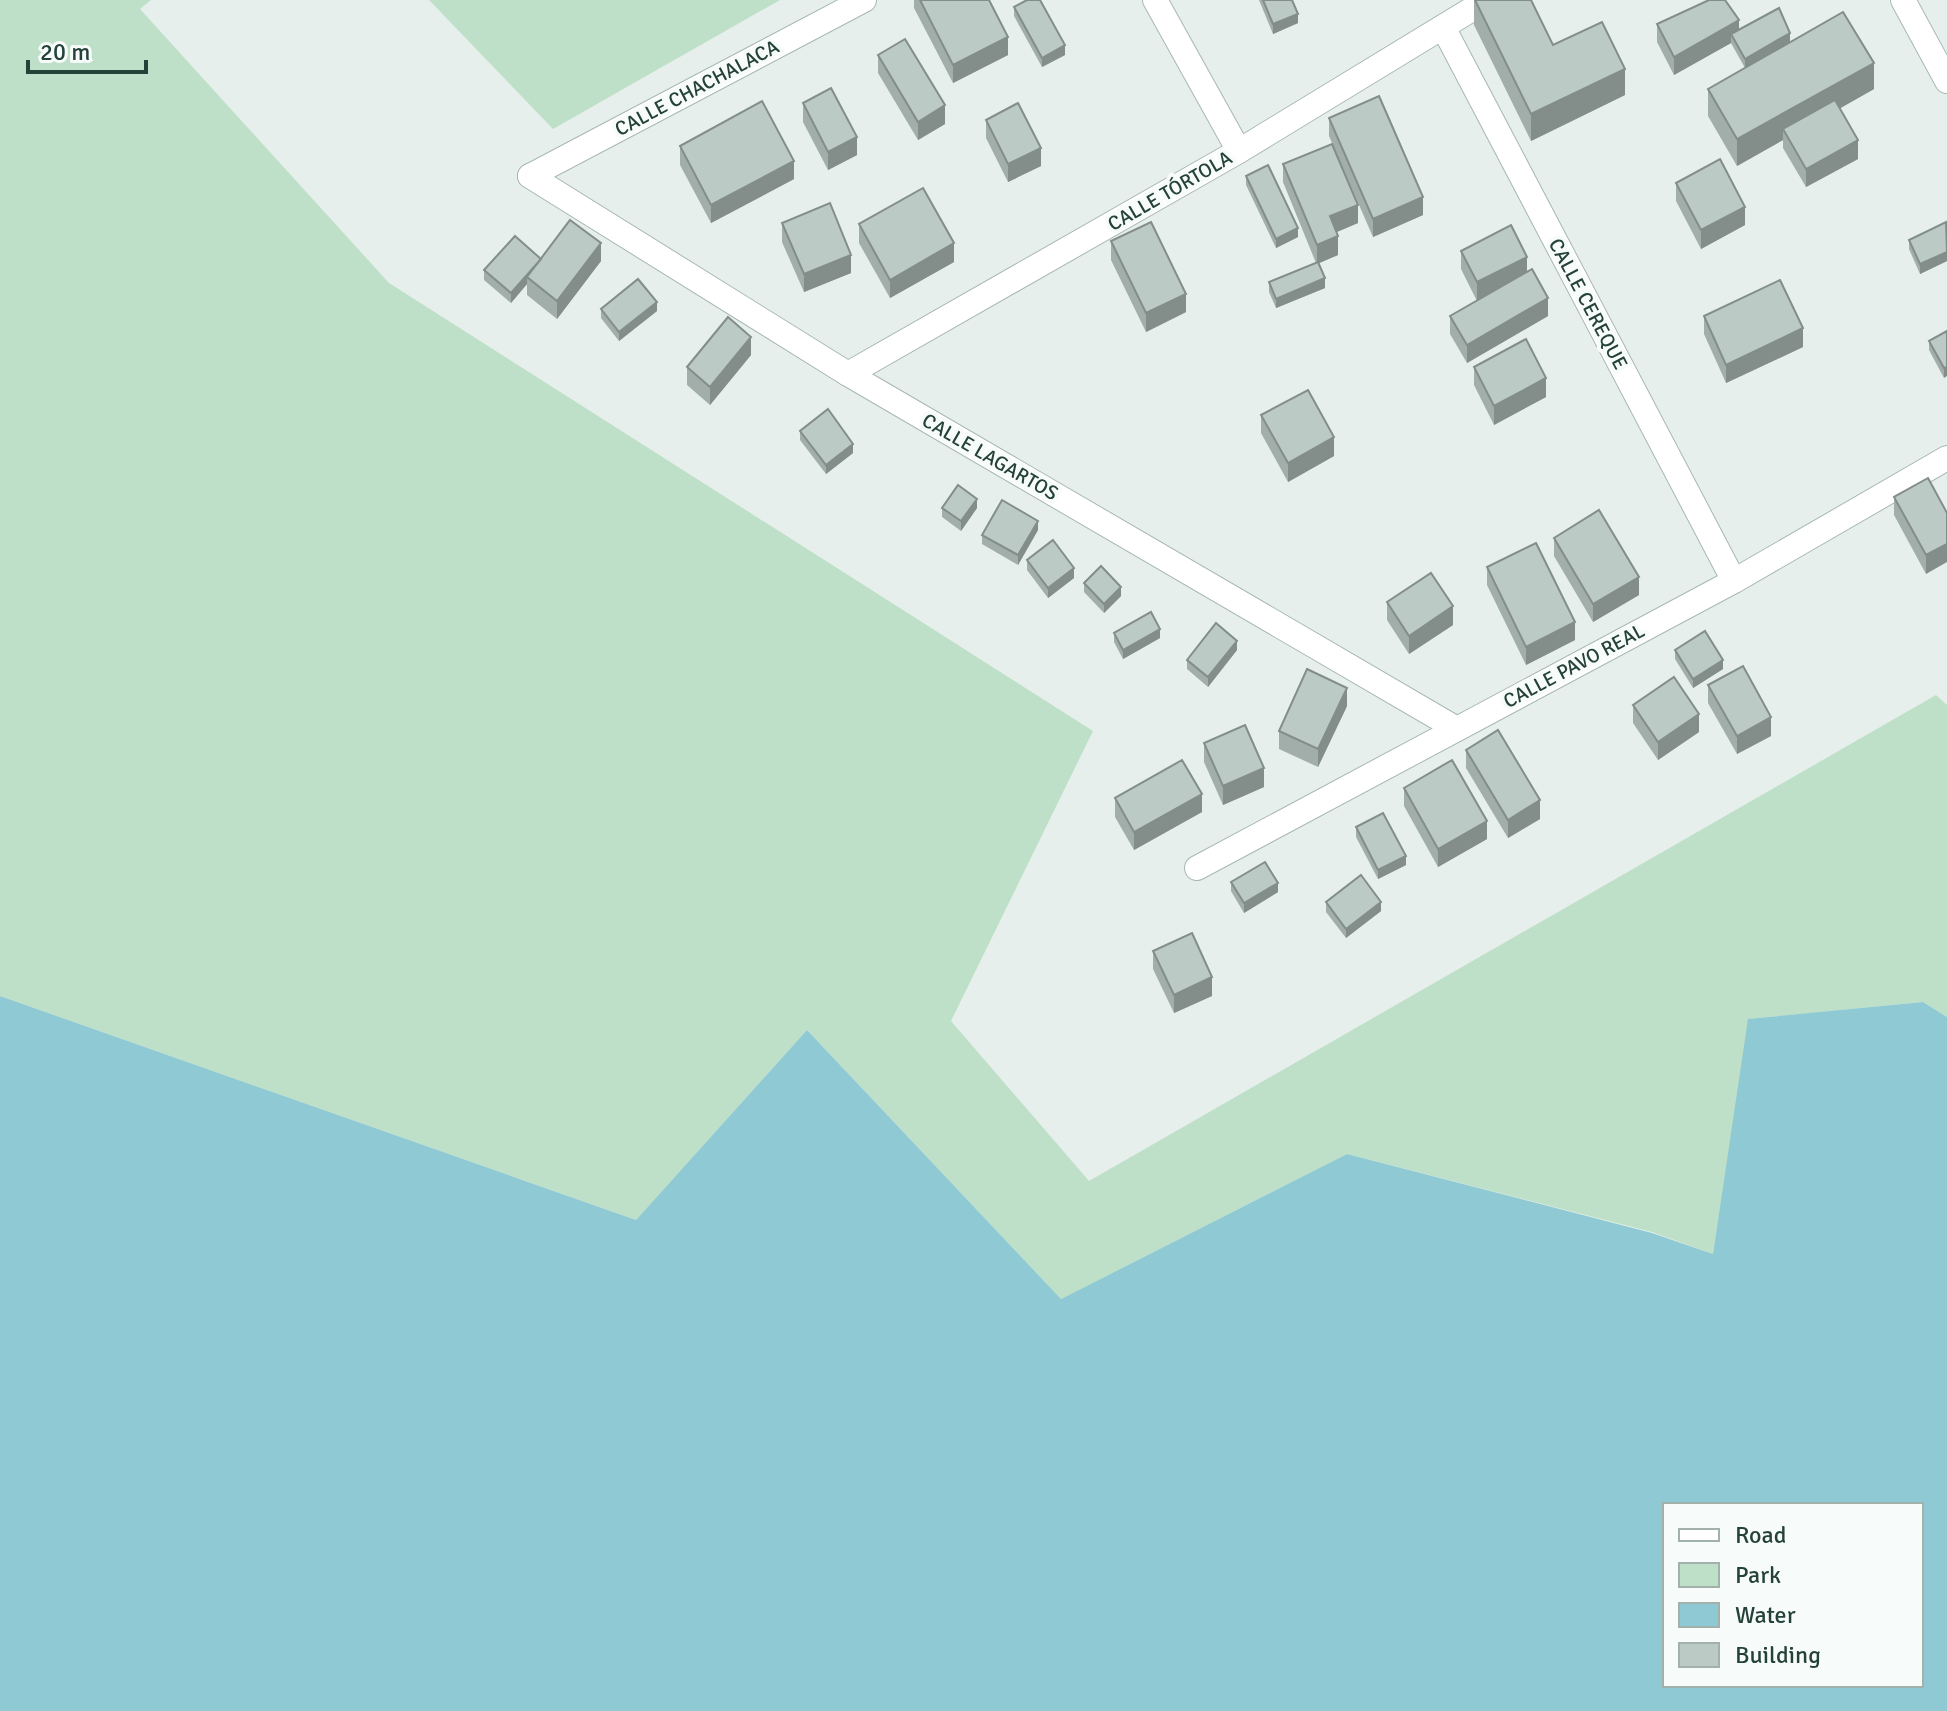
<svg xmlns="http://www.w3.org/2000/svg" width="1947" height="1711" viewBox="0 0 1947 1711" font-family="Signika,sans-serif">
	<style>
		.green { fill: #bfe0c8 }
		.water { fill: #8ec9d4; fill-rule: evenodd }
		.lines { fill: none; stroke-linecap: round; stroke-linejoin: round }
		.minor-casing { stroke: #a8b8b2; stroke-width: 26 }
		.minor { stroke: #fff; stroke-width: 24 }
		.wall { fill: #a1aea9 }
		.shaded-wall { fill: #838d89 }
		.building { fill: #bbcac4; stroke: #838d89; stroke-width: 2 }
		.labels { text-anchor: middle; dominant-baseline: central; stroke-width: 8; stroke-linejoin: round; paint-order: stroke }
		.street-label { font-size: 20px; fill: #24423a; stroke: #f7fbf9 }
	</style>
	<rect width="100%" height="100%" fill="#e6efeb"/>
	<g class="green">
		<path d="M0,0H151L140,9L389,283L1093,731L951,1021L1089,1181L1936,695L1947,705V1017L1923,1002L1749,1019L1713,1254L1652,1232L1347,1154L1061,1299L807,1030L636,1220L0,996Z"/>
		<path d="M429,0H780L553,129Z"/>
	</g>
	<path class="water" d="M0,996L636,1220L807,1030L1061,1299L1347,1154L1652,1233L1713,1254L1748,1019L1923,1002L1947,1017V1711H0ZM1665,1505H1921V1685H1665Z"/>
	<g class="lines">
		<defs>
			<g id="minor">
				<path d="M1155,0L1239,151"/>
				<path d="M1903,0L1947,81"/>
				<path d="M1443,27L1734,581"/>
				<path d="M530,176L848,374L1457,729"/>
				<path d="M530,176L864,0"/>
				<path d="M848,374L1239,151L1487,0"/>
				<path d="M1197,868L1734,581L1947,458"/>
			</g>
		</defs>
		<use href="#minor" class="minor-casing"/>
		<use href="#minor" class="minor"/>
	</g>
	<g class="wall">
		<path d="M914,0H989L1008,55L953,83L914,8Z"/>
		<path d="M1259,0H1292L1298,23L1273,34Z"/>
		<path d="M1474,0H1531L1553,45L1625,95L1531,141L1474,25Z"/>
		<path d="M1014,7L1065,55L1042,67L1014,16Z"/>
		<path d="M1657,24L1739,30L1790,42L1874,89L1840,108L1858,159L1806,187L1783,148V140L1737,166L1708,116V89L1745,68L1731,43L1674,75L1657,42Z"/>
		<path d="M878,55L945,124L918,140L878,73Z"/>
		<path d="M803,103L857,155L828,170L803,122Z"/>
		<path d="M1329,118L1423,215L1373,237L1329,136Z"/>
		<path d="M986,120L1041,166L1008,182L986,138Z"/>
		<path d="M680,146L794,179L711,223L680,165Z"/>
		<path d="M1283,164L1358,223L1336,232L1338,255L1319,263L1325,288L1276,308L1269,292V282L1316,263L1283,182Z"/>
		<path d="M1246,176L1298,237L1276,248L1246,185Z"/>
		<path d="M1676,183L1745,225L1701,249L1676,201Z"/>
		<path d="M782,223L851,273L804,292L782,242Z"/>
		<path d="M859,224L954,262L890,298L859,243Z"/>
		<path d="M1947,224V261L1920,274L1909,249V240Z"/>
		<path d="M1111,241L1186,312L1146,332L1111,260Z"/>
		<path d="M1461,251L1527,272L1548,316L1467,363L1450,334V316L1477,301L1461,269Z"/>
		<path d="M541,259L601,261L557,319L527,295V284L511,303L484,280V270Z"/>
		<path d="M601,309L657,311L619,341L601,318Z"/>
		<path d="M1704,316L1803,347L1726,383L1704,334Z"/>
		<path d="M1947,331L1944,378L1929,350V341Z"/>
		<path d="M751,355L710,405L687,385V367Z"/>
		<path d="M1474,367L1546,397L1494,425L1474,385Z"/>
		<path d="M1261,415L1334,456L1288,482L1261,433Z"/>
		<path d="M800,431L853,453L826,474L800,440Z"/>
		<path d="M1894,497L1947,513L1926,574L1894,515Z"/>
		<path d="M942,508H977L961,531L942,517Z"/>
		<path d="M1038,530L1018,565L982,544V535Z"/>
		<path d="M1554,538L1639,595L1593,622L1554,556Z"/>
		<path d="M1027,560L1074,578L1048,598L1027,570Z"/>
		<path d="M1487,567L1575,640L1526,665L1487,585Z"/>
		<path d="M1084,583L1121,596L1104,613L1084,592Z"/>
		<path d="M1387,602L1453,625L1409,654L1387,620Z"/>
		<path d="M1114,633L1160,638L1123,659L1114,642Z"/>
		<path d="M1237,650L1208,687L1187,669V660Z"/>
		<path d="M1675,650L1723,669L1693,688L1675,659Z"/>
		<path d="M1708,685L1771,736L1737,754L1708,703Z"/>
		<path d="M1633,705L1699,732L1658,760L1633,723Z"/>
		<path d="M1347,706L1318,767L1279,749V731Z"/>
		<path d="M1204,743L1264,787L1223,805L1204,762Z"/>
		<path d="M1466,750L1540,819L1508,838L1466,768Z"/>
		<path d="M1404,788L1487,839L1438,867L1404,806Z"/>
		<path d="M1115,798L1202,812L1134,850L1115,817Z"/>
		<path d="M1356,827L1406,865L1378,879L1356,837Z"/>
		<path d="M1231,882L1278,892L1244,913L1231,891Z"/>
		<path d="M1326,902L1381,911L1346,938L1326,912Z"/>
		<path d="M1153,951L1212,996L1174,1013L1153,969Z"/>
	</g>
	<g class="shaded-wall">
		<path d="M1298,14V23L1273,34V24Z"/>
		<path d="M1739,20V38L1731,34V43L1674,75V57Z"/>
		<path d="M1790,33V43L1745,69V59Z"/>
		<path d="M1008,37V55L953,83V65Z"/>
		<path d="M1065,45V55L1042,67V58Z"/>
		<path d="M1874,63V89L1788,138L1783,129V140L1737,166V139Z"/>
		<path d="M1625,69V95L1531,141V114Z"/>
		<path d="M945,105V124L918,140V122Z"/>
		<path d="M857,137V155L828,170V152Z"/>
		<path d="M1858,140V159L1806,187V169Z"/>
		<path d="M1041,148V166L1008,182V164Z"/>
		<path d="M794,161V179L711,223V205Z"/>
		<path d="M1423,197V215L1373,237V219Z"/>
		<path d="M1358,205V223L1330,235V216Z"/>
		<path d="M1745,207V225L1701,249V230Z"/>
		<path d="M1298,228V237L1276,248V239Z"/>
		<path d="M1338,236V255L1317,264V245Z"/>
		<path d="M601,243V261L557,319V301Z"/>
		<path d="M954,243V262L890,298V280Z"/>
		<path d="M1947,252V261L1920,274V264Z"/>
		<path d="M851,255V273L804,292V274Z"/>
		<path d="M1527,257V275L1477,301V282Z"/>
		<path d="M541,259L527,277V284L511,303V293Z"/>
		<path d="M1325,278V288L1276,308V299Z"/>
		<path d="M1186,294V312L1146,332V313Z"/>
		<path d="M1548,298V316L1467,363V345Z"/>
		<path d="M657,302V311L619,341V332Z"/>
		<path d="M1803,328V347L1726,383V365Z"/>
		<path d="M751,337V355L710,405V387Z"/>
		<path d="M1947,367V376L1944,378V368Z"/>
		<path d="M1546,378V397L1494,425V406Z"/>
		<path d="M1334,437V456L1288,482V463Z"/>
		<path d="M853,444V453L826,474V465Z"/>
		<path d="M977,499V508L961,531V521Z"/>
		<path d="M1038,521V530L1018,565V555Z"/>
		<path d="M1947,544V562L1926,574V555Z"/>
		<path d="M1074,568V578L1048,598V588Z"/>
		<path d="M1639,577V595L1593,622V604Z"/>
		<path d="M1121,587V596L1104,613V604Z"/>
		<path d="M1453,606V625L1409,654V636Z"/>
		<path d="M1575,622V640L1526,665V647Z"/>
		<path d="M1160,629V638L1123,659V650Z"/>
		<path d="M1237,641V650L1208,687V677Z"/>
		<path d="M1723,660V669L1693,688V679Z"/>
		<path d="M1347,688V706L1318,767V749Z"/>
		<path d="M1699,714V732L1658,760V742Z"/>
		<path d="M1771,717V736L1737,754V736Z"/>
		<path d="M1264,768V787L1223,805V786Z"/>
		<path d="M1202,794V812L1134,850V832Z"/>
		<path d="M1540,800V819L1508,838V820Z"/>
		<path d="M1487,821V839L1438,867V849Z"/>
		<path d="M1406,856V865L1378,879V870Z"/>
		<path d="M1278,883V892L1244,913V903Z"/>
		<path d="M1381,902V911L1346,938V929Z"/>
		<path d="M1212,977V996L1174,1013V995Z"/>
	</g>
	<g class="building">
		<path d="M920,0H989L1008,37L953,65Z"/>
		<path d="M1027,0H1040L1065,45L1042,58L1014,7Z"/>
		<path d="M1263,0H1292L1298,14L1273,24Z"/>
		<path d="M1475,0H1531L1553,45L1602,22L1625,69L1531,114Z"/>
		<path d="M1709,0H1725L1739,20L1674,57L1657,24Z"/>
		<path d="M1779,8L1790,33L1745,59L1731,34Z"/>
		<path d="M1843,12L1874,63L1737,139L1708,89Z"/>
		<path d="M905,39L945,105L918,122L878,55Z"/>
		<path d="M831,88L857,137L828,152L803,103Z"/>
		<path d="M1379,96L1423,197L1373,219L1329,118Z"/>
		<path d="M1835,100L1858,140L1806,169L1783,129Z"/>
		<path d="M762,101L794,161L711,205L680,146Z"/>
		<path d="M1018,103L1041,148L1008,164L986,120Z"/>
		<path d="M1332,144L1358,205L1330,216L1338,236L1317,245L1283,164Z"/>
		<path d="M1720,159L1745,207L1701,230L1676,183Z"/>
		<path d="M1268,165L1298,228L1276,239L1246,176Z"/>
		<path d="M923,188L954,243L890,280L859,224Z"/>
		<path d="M830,203L851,255L804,274L782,223Z"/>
		<path d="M570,220L601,243L557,301L527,277Z"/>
		<path d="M1151,222L1186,294L1146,313L1111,241Z"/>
		<path d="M1946,222L1947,252L1920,264L1909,240Z"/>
		<path d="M1511,225L1527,257L1477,282L1461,251Z"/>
		<path d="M515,236L541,259L511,293L484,270Z"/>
		<path d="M1318,262L1325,278L1276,299L1269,282Z"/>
		<path d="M1532,269L1548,298L1467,345L1450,316Z"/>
		<path d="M638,279L657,302L619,332L601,309Z"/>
		<path d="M1780,280L1803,328L1726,365L1704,316Z"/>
		<path d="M728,317L751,337L710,387L687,367Z"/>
		<path d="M1947,331V367L1944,368L1929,341Z"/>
		<path d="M1526,339L1546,378L1494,406L1474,367Z"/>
		<path d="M1308,390L1334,437L1288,463L1261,415Z"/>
		<path d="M828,409L853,444L826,465L800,431Z"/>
		<path d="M1928,478L1947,513V544L1926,555L1894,497Z"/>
		<path d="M958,485L977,499L961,521L942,508Z"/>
		<path d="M1002,500L1038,521L1018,555L982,535Z"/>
		<path d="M1599,510L1639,577L1593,604L1554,538Z"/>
		<path d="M1053,540L1074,568L1048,588L1027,560Z"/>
		<path d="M1536,543L1575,622L1526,647L1487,567Z"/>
		<path d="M1101,566L1121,587L1104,604L1084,583Z"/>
		<path d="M1431,573L1453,606L1409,636L1387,602Z"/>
		<path d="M1151,612L1160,629L1123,650L1114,633Z"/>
		<path d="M1216,623L1237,641L1208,677L1187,660Z"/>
		<path d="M1705,631L1723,660L1693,679L1675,650Z"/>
		<path d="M1743,666L1771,717L1737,736L1708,685Z"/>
		<path d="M1307,669L1347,688L1318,749L1279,731Z"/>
		<path d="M1674,677L1699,714L1658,742L1633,705Z"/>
		<path d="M1245,725L1264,768L1223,786L1204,743Z"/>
		<path d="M1498,730L1540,800L1508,820L1466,750Z"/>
		<path d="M1182,760L1202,794L1134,832L1115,798Z"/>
		<path d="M1452,760L1487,821L1438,849L1404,788Z"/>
		<path d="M1383,813L1406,856L1378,870L1356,827Z"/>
		<path d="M1265,862L1278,883L1244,903L1231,882Z"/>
		<path d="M1361,875L1381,902L1346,929L1326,902Z"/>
		<path d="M1192,933L1212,977L1174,995L1153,951Z"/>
	</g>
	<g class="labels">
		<g class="street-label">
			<text transform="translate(697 88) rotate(-28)">CALLE CHACHALACA</text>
			<text transform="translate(1170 191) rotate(-30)">CALLE TÓRTOLA</text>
			<text transform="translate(1588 304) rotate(62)">CALLE CEREQUE</text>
			<text transform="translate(990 457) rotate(30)">CALLE LAGARTOS</text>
			<text transform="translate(1574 666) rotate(-28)">CALLE PAVO REAL</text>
		</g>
	</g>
	<rect x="1663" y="1503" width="260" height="184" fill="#f7fbf9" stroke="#a3b1ad" stroke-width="2"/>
	<rect x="1679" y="1529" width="40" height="12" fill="#ffffff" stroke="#a3b1ad" stroke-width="2"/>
	<text x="1735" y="1543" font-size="24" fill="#24423a">Road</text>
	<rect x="1679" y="1563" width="40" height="24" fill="#bfe0c8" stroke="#a3b1ad" stroke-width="2"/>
	<text x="1735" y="1583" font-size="24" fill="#24423a">Park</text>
	<rect x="1679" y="1603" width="40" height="24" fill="#8ec9d4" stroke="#a3b1ad" stroke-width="2"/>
	<text x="1735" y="1623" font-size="24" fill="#24423a">Water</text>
	<rect x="1679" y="1643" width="40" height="24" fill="#bbcac4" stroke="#a3b1ad" stroke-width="2"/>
	<text x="1735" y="1663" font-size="24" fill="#24423a">Building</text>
	<path d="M28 60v12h118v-12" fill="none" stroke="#24423a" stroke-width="4"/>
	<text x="40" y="60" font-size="24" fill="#24423a" stroke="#f7fbf9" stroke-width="6" paint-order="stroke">20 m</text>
</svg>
